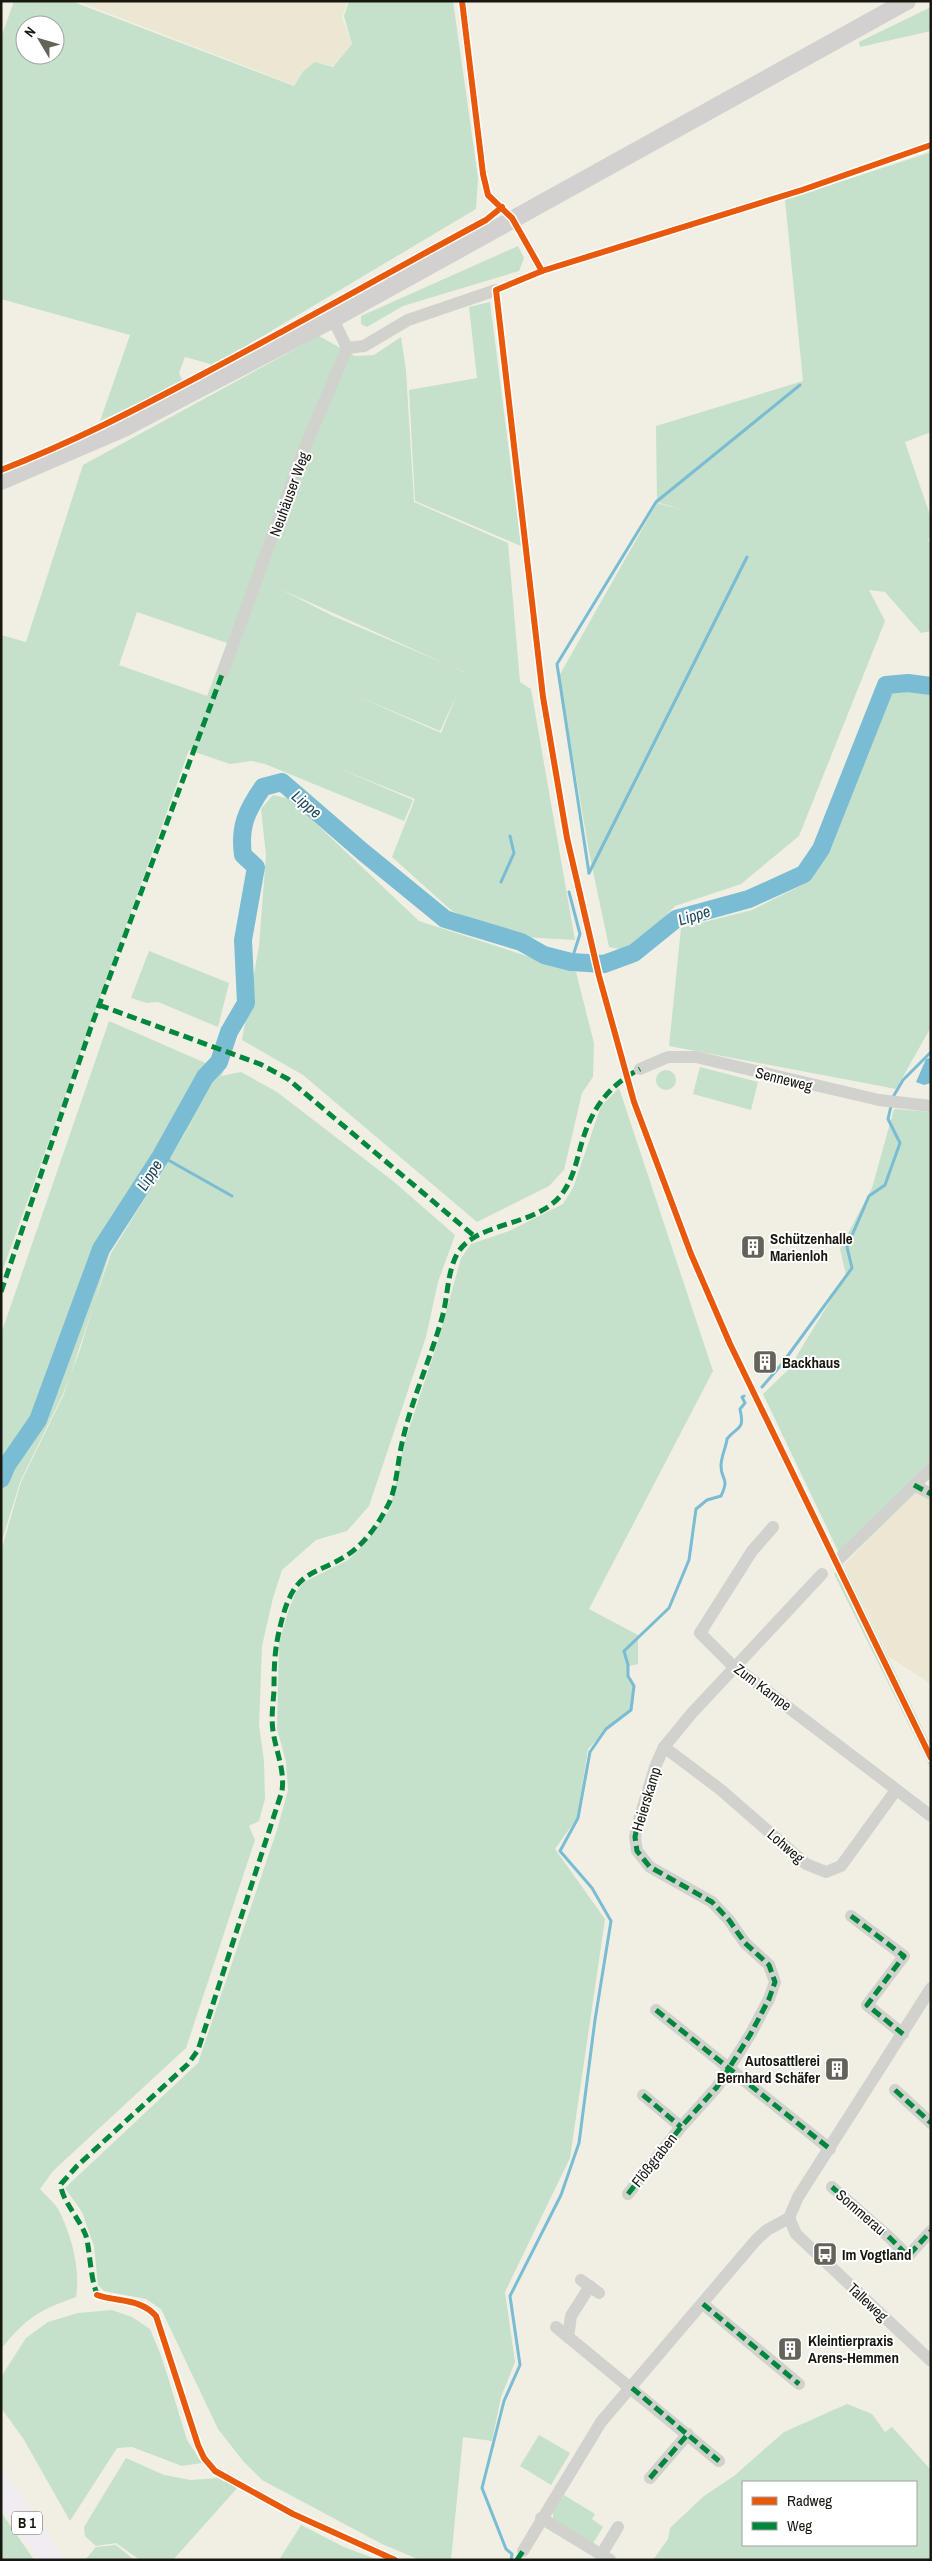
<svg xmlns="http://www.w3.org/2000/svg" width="932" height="2561" viewBox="0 0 932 2561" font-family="'Archivo Narrow',sans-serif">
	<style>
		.built { fill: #ebe7d3 }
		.green { fill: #c5e0cb; fill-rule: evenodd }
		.water { fill: #79bcd3 }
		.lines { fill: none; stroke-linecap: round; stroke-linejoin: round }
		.stream { stroke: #79bcd3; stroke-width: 3 }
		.river { stroke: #79bcd3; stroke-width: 18 }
		.street { stroke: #d1d1ce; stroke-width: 12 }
		.secondary { stroke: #d3d1d0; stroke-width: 18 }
		.highway { stroke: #f1ecf2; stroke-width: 22 }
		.quiet { stroke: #00873e; stroke-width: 5; stroke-dasharray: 10 5; stroke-linecap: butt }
		.cycleway-casing { stroke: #fff; stroke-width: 9 }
		.cycleway { stroke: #e8590c; stroke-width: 6 }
		.labels { text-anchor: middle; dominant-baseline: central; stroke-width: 4; stroke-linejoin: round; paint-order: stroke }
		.shield { fill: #fff; stroke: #5d5d58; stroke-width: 1 }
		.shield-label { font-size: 14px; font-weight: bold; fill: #181710 }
		.street-label { font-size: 15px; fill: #181710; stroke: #fff }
		.poi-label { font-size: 15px; font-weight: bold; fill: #181710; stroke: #fff; text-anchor: start }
		.water-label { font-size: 16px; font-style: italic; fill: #214a5b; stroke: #fff }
	</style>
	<rect width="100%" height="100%" fill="#f1efe4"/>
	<g class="built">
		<path d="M77,1H348L342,17L352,44L333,66L315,62L303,70L294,85Z"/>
		<path d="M914,1491L931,1501V1684L889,1657L844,1565Z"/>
	</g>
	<g class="green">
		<path d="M14,1H71L294,86L303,71L315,62L333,67L352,44L344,16L349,1H453L478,178L476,209L214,365L185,357L179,373L183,382L100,421L130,335L1,299V38ZM25,25H55V55H25Z"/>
		<path d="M931,7V31L860,47L859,42Z"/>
		<path d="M931,152V432L905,442L931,518V538L928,539L931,546V631L921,633L885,592L869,590L885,621L799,836L741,884L675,906L632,951L609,947L589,852L559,676L657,503L683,510L657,502L656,426L803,381L785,200Z"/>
		<path d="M518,246L524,258L519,271L403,306L367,327L361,324V316Z"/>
		<path d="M490,302L521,546L415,501L409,390L477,378L469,307Z"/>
		<path d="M319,336L355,356L374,355L401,337L406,370L414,502L508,543L520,682L531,689L575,940L521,937L452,911L392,857L415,799L338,768L413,800L404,821L265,764L252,761L230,764L189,750L1,1275V635L26,642L83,465ZM280,589L464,672H465L333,616ZM137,612L227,643L207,696L119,665ZM458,692L441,733L352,694L440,731Z"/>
		<path d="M894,688L931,692V1027L896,1089L669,1046L681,928L752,910L806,883L826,853Z"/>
		<path d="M273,795L290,799L419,921L576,972L594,1043L593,1077L582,1093L564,1170L549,1186L477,1222L303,1075L242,1040L259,946L266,855L261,809Z"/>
		<path d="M149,951L229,983L218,1027L158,1002L147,1003L131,998Z"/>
		<path d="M109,1021L224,1071L221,1076L241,1072L277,1092L393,1181L455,1235L438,1282L426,1337L369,1506L347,1531L316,1540L282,1570L273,1598L262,1646L259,1725L264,1761L265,1799L259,1821L249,1826L255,1840L186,2048L53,2171L40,2189C45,2195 54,2202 58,2209C71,2233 81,2270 76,2297C39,2310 26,2318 1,2349V1551L21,1482L64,1394L111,1253L204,1103L110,1251L80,1350L63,1394L20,1482L1,1544V1334Z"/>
		<path d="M700,1067L758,1082L751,1110L693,1094Z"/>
		<circle cx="666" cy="1080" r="10"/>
		<path d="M619,1088L713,1371L589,1609L638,1635V1664L629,1666L628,1675L635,1686L631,1710L607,1729L588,1749L577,1818L555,1849L605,1919L570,2158L505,2292L515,2362L501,2397L492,2441L463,2437L451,2560H420L382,2544L262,2480L243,2461L218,2429L161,2309L146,2299L104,2291L98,2285L94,2246L82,2212L65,2188L198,2063L277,1830L288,1790L286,1762L277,1729L279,1643L289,1609L296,1592L304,1582L348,1560L367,1541L390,1509L405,1441L438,1341L461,1258L471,1244L509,1231L563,1204L573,1188L601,1106Z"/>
		<path d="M894,1109L931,1112V1461L839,1553L763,1394L788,1370L846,1275L840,1249L872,1188Z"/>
		<path d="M843,1565L931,1746V1769L834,1574Z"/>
		<path d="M112,2310L132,2317L150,2329L162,2358L187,2440L202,2463L182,2466L132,2447L117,2448L70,2521L23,2438L1,2408V2377L26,2338L48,2322L78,2313Z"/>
		<path d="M847,2404L872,2414L885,2432L892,2427L931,2470V2560H653L668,2539L670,2528L704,2496L734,2476L784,2432ZM743,2482H916V2545H743Z"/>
		<path d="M539,2435L570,2453L551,2485L520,2466Z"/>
		<path d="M126,2458L164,2475L191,2480L217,2478L238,2487L173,2560H140L116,2543L96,2546L85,2536L84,2527Z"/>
		<path d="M564,2495L595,2514L592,2519L603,2527L592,2545L553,2522V2512Z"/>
		<path d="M1,2512L34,2560H1Z"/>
		<path d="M301,2525L344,2547L378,2560H279Z"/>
		<path d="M116,2545L134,2560H85L96,2547Z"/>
	</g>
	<path class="water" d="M931,1058V1083L924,1085L916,1082L926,1059Z"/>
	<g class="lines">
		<g class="stream">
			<path d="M589,873L557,664L656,502L800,385"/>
			<path d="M589,873L747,557"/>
			<path d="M501,882L514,853L510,836"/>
			<path d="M569,892L580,934L571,962"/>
			<path d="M893,1097L903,1080L931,1052"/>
			<path d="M161,1156L232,1196"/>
			<path d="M762,1387L781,1365L852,1268L847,1247L869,1196L885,1185L900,1143L888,1119L891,1106"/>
			<path d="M511,2560L512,2554L506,2549L482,2488L504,2401L520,2365L510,2296L561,2195L579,2143L595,2020L611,1921L592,1888L560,1851L578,1818L590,1752L606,1729L631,1710L634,1686L628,1676V1665L624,1651L669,1608L689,1560L696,1509L707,1500L721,1496C730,1477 721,1481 721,1466C721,1456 726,1448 727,1439C738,1425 745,1431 740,1409L745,1403L742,1397L744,1396"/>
		</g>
		<path class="river" d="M1,1479L7,1465L38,1420L101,1249L161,1156L205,1077L219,1062L229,1032L246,1003L243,940L256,867L243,855C239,826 247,810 263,787L282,782L363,852L445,919L521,942L544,955L571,962L604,964L634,953L676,919L749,899L804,874L821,849L886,685L908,683L931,686"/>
		<g class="street">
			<path d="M347,348L364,346L408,320L496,290"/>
			<path d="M223,672L301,457L347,348L333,319"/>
			<path d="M640,1069L668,1057H696L879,1100L931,1106"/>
			<path d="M914,1485L931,1494"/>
			<path d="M773,1527L752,1551L700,1633L730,1663L931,1816"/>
			<path d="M839,1559L931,1469"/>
			<path d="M664,1747L721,1790L806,1864L826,1872L841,1866L896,1790"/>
			<path d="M851,1916L904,1956L867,2005L903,2034"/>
			<path d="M656,2010L830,2149"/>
			<path d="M895,2090L931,2123"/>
			<path d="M643,2095L681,2127"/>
			<path d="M832,2187L890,2238L908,2256L931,2231"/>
			<path d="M628,2194L681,2127L717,2087L750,2035L769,1999L775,1982L769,1965L745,1943L729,1920L712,1902L650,1867L637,1851L635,1837L637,1827L655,1767L664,1747L692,1713L822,1574"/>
			<path d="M789,2218L796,2234L931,2361"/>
			<path d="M581,2280L599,2293"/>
			<path d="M703,2304L799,2384"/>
			<path d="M556,2327L719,2461"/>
			<path d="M568,2337L571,2316L590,2286"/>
			<path d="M650,2478L688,2434"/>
			<path d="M541,2518L610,2560"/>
			<path d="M523,2551L601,2422L756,2240L767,2230L789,2218L798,2197L931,1988"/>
			<path d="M601,2555L618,2527"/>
		</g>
		<path class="secondary" d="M1,481L124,428L333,319L907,1"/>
		<path class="highway" d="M1,2486L52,2560"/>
		<g class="quiet">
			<path d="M99,1005L260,1064L288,1079L473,1235"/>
			<path d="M1,1292L91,1027L223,672"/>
			<path d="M914,1485L931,1494"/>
			<path d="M851,1916L904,1956L867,2005L903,2034"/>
			<path d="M656,2010L830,2149"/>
			<path d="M895,2090L931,2123"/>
			<path d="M643,2095L681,2127"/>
			<path d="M832,2187L890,2238L908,2256L931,2231"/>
			<path d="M628,2194L681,2127L717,2087L750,2035L769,1999L775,1982L769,1965L745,1943L729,1920L712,1902L650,1867L637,1851L635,1837L637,1827L655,1767"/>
			<path d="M99,2296C91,2289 90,2249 86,2236C80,2219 60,2198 61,2184L77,2166L188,2064L198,2050L282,1791C285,1770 276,1752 273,1731C271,1718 273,1704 274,1691C274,1658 275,1642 285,1609C298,1571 314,1575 344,1557C362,1547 378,1525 387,1507C397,1489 397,1464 402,1443C411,1401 430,1360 442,1318C448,1297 447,1273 457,1254C476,1220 540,1228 564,1191C574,1176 577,1159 582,1142C592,1108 609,1085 640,1069"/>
			<path d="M703,2304L799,2384"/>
			<path d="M632,2388L719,2461"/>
			<path d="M650,2478L688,2434"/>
			<path d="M517,2560L523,2551"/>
		</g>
		<defs>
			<g id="cycleway">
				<path d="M462,1L483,174L488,195L512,218L542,271"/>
				<path d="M931,145L802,190L542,271L496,290L543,697L567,838L599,976L634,1102L691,1254L730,1344L931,1758"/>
				<path d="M1,470C73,442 135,410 203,374C298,324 391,271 486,220L502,207"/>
				<path d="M97,2295C117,2302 140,2298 156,2316L198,2445L204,2458L215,2471L293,2514L395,2560"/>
			</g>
		</defs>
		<use href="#cycleway" class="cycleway-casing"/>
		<use href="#cycleway" class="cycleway"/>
	</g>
	<defs>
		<symbol id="building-square" viewBox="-11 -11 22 22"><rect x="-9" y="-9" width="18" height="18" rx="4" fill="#64635a" stroke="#fff"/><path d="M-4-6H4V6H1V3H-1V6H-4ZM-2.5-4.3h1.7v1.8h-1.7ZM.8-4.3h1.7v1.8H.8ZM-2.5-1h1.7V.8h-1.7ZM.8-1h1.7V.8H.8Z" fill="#fff"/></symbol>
		<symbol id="bus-square" viewBox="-11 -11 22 22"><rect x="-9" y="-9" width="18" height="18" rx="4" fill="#64635a" stroke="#fff"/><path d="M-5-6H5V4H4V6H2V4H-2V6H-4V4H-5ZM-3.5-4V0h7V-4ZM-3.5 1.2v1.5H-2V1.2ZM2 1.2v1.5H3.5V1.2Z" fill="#fff"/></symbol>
	</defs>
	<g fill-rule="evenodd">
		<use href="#building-square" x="739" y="1233" width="28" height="28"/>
		<use href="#building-square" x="751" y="1348" width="28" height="28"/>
		<use href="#building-square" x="823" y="2055" width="28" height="28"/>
		<use href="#bus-square" x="811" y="2240" width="28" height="28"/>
		<use href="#building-square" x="776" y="2335" width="28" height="28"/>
	</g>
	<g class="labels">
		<rect class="shield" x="12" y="2511.5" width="30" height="23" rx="4"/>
		<g class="shield-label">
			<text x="27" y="2523">B 1</text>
		</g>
		<g class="street-label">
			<text transform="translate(289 494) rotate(-70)">Neuhäuser Weg</text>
			<text transform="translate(784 1079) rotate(14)">Senneweg</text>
			<text transform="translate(763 1687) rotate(37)">Zum Kampe</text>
			<text transform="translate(646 1799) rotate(-73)">Heierskamp</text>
			<text transform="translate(786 1846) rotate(41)">Lohweg</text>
			<text transform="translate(654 2160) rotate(-52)">Flößgraben</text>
			<text transform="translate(861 2212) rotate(41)">Sommerau</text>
			<text transform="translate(868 2302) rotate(43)">Talleweg</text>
		</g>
		<g class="poi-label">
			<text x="770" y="1238">Schützenhalle<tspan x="770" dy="17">Marienloh</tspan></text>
			<text x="782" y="1362">Backhaus</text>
			<text x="820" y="2060" text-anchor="end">Autosattlerei<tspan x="820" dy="17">Bernhard Schäfer</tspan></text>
			<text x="842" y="2254">Im Vogtland</text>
			<text x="808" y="2340">Kleintierpraxis<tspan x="808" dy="17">Arens-Hemmen</tspan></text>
		</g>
		<g class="water-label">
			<text transform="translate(307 804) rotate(40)">Lippe</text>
			<text transform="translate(694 915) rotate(-18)">Lippe</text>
			<text transform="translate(149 1175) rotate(-58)">Lippe</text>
		</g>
	</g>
	<rect width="932" height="2561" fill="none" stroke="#181710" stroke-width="5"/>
	<rect x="742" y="2481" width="175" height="65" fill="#ffffff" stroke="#a3a29f"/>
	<rect x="752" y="2497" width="25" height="8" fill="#e8590c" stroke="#a3a29f"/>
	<text x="787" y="2506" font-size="15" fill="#181710">Radweg</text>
	<rect x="752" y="2522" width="25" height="8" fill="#00873e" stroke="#a3a29f"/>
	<text x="787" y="2531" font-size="15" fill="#181710">Weg</text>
	<g transform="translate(40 40) rotate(308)"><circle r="24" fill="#ffffff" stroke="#a3a29f"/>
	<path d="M0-4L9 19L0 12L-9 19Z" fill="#64635a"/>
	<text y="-8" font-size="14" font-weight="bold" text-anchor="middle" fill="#181710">N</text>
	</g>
</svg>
